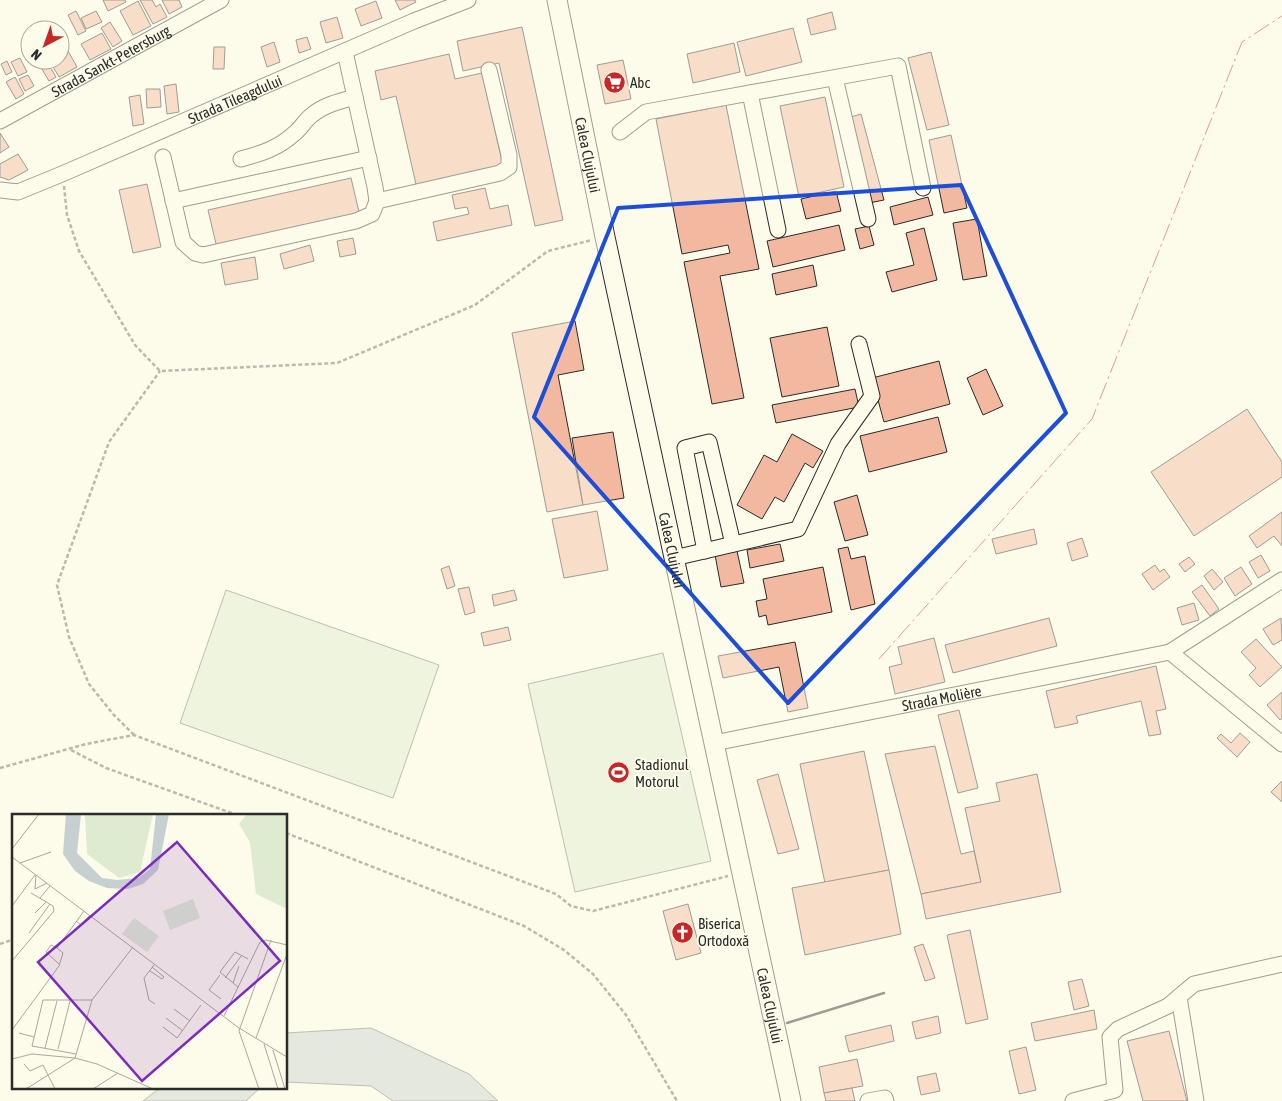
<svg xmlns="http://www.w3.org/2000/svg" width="1282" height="1101" viewBox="0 0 1282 1101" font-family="'Asap Condensed',sans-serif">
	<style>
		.green { fill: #deebd1; stroke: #74746e }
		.water { fill: #c7d0d0; stroke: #74746e }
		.building { fill: #f2b8a0; stroke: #2b2b2b }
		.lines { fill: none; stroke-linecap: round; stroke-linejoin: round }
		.minor-casing { stroke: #2b2b2b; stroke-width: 17 }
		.major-casing { stroke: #2b2b2b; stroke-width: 21 }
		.path { stroke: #6a6964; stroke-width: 2.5; stroke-dasharray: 4 2.5; stroke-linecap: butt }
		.minor { stroke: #fdfbea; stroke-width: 15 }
		.major { stroke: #fdfbea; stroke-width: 19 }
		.wall { stroke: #2b2b2b; stroke-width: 2.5 }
		.power { stroke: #c62828; stroke-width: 1; stroke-dasharray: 18 4 2.5 4; stroke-linecap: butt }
		.marked { fill: none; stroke: #1d4ed8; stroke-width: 4; stroke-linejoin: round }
		.labels { text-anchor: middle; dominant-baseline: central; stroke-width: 4; stroke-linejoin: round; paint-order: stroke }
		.street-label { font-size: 15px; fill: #2b2b2b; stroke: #fdfbea }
		.poi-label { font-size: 15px; fill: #2b2b2b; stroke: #fdfbea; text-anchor: start }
		.inset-road { fill: none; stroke: #a9a89e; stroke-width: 1 }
		.view { fill: #7b2cbf; fill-opacity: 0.15; stroke: #7b2cbf; stroke-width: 2.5 }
		.inset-edge { fill: none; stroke: #2b2b2b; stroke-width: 2.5 }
	</style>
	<rect width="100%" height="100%" fill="#fdfbea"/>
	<g class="green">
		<path d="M226,590L439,665L393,798L180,723Z"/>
		<path d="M663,653L711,861L575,892L528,684Z"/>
	</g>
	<g class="water">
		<path d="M371,1028L469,1074L498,1101H393L371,1086L286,1082V1033Z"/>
		<path d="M161,1087H261L246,1101H143Z"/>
	</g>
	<g class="building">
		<path d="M103,0H125L126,2L108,11Z"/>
		<path d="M140,0H152L156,7L160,4L167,17L153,24Z"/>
		<path d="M162,0H179L182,7L169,14Z"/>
		<path d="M395,0H415L416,2L400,10Z"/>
		<path d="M138,1L151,26L133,35L120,11Z"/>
		<path d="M376,1L382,18L361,26L355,9Z"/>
		<path d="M76,11L86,31L78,35L68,15Z"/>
		<path d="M96,11L102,22L86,29L81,18Z"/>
		<path d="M832,12L836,29L811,35L807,19Z"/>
		<path d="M337,17L343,38L326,43L320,22Z"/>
		<path d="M110,22L122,41L113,47L101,28Z"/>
		<path d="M522,27L563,220L535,226L499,63L463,71L457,41Z"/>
		<path d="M793,28L802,62L746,76L737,42Z"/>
		<path d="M102,33L111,49L90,60L81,44Z"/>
		<path d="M307,37L311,49L299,53L296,40Z"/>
		<path d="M274,42L280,62L267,67L261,47Z"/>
		<path d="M734,43L740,72L693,83L687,54Z"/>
		<path d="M64,44L77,67L59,77L49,60H60V47Z"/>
		<path d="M214,47H225L224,69H213Z"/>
		<path d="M931,52L949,125L927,130L908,58Z"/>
		<path d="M449,54L455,79L482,73L504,170L417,189L396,96L381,100L375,71Z"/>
		<path d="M20,58L27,72L18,76L11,62Z"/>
		<path d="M46,60L56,77L49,81L39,64Z"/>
		<path d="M623,60L631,99L605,104L597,65Z"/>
		<path d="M7,61L12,72L6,75L1,64Z"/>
		<path d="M28,75L34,86L25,91L19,79Z"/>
		<path d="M15,77L24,94L16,99L6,82Z"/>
		<path d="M176,84L179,112L167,114L164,86Z"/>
		<path d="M146,89H160L161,107L147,108Z"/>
		<path d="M140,95L144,124L133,126L129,97Z"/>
		<path d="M825,97L844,187L799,197L780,106Z"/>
		<path d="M726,105L759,269L720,276L744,398L712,404L684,262L730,253L728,245L682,254L656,119Z"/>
		<path d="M861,114L884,200L869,203L847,118Z"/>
		<path d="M0,133L9,147L0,153Z"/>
		<path d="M951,135L967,208L944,213L929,140Z"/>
		<path d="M18,154L28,170L9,180L0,177V164Z"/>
		<path d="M351,178L360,216L217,248L208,210Z"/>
		<path d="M147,184L161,247L133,253L119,190Z"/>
		<path d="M485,188L490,209L508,205L512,225L437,241L433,222L469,214L467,207L455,209L452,195Z"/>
		<path d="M836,191L841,211L806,219L801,199Z"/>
		<path d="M928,197L933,215L894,225L890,207Z"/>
		<path d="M977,219L987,276L963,280L953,223Z"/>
		<path d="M839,225L845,250L773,267L767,241Z"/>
		<path d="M869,226L874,245L860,249L855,229Z"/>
		<path d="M924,228L937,280L892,292L886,272L914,265L906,233Z"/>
		<path d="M353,238L356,254L340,257L337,241Z"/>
		<path d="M310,245L314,261L284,269L280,254Z"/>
		<path d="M255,257L258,279L225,285L221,263Z"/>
		<path d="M813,265L817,286L776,295L772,274Z"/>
		<path d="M575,321L584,370L558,375L583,505L547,512L512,333Z"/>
		<path d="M827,327L839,386L782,397L770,338Z"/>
		<path d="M939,361L950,404L884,422L872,378Z"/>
		<path d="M986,369L1003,406L983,415L967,378Z"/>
		<path d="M855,389L859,407L776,423L772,405Z"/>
		<path d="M1247,409L1282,462V477L1194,536L1151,472Z"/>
		<path d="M938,417L947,452L869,472L860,436Z"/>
		<path d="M613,432L624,498L583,505L572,438Z"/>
		<path d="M792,434L823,451L813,468L805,463L784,502L775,497L762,519L737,505L764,455L777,462Z"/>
		<path d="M857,495L868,535L845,541L834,502Z"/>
		<path d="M597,511L608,570L564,578L552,519Z"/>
		<path d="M1282,512V546L1274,536L1257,548L1249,536Z"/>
		<path d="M1034,529L1037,544L996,554L992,539Z"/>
		<path d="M1082,538L1088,556L1072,561L1067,543Z"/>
		<path d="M780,544L784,561L750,568L747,550Z"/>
		<path d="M848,547L851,559L865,556L875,604L851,610L838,549Z"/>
		<path d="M737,551L744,583L721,587L715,555Z"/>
		<path d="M1261,555L1270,571L1258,578L1249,562Z"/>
		<path d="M1189,557L1195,564L1185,572L1179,564Z"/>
		<path d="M1155,565L1160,572L1164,569L1170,577L1153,590L1142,574Z"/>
		<path d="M449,566L455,586L447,589L441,569Z"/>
		<path d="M823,567L832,612L768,625L766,615L759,617L756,601L767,599L763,579Z"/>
		<path d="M1241,567L1252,584L1235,596L1224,578Z"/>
		<path d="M1212,569L1223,582L1214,590L1204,576Z"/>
		<path d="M1202,585L1219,609L1210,616L1192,592Z"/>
		<path d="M469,587L475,612L465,615L458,589Z"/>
		<path d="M514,590L517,600L494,606L492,595Z"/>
		<path d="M1194,603L1199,620L1182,625L1177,608Z"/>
		<path d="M1049,618L1057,646L953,673L945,645Z"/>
		<path d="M1281,618L1282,640L1273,645L1263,629Z"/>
		<path d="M508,627L511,640L484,646L481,633Z"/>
		<path d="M934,638L945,682L895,694L889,667L902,664L898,647Z"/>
		<path d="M1256,639L1282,667L1260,687L1249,675L1256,668L1241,652Z"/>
		<path d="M795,642L808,708L788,712L779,667L723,678L718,656Z"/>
		<path d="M1156,666L1166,709L1156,711L1161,734L1149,736L1141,701L1076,716L1078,723L1055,728L1046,691Z"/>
		<path d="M1282,692V718L1280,720L1267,705Z"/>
		<path d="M959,710L978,788L958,793L938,715Z"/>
		<path d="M1240,733L1250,742L1237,757L1217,738L1221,734L1231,743Z"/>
		<path d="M935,746L961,854L974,851L981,882L921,894L885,754Z"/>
		<path d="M864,751L889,870L825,883L800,764Z"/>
		<path d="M778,774L799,849L778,854L757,780Z"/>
		<path d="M1037,774L1061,892L926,919L921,894L981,882L965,808L1000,801L996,783Z"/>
		<path d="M1282,781V802L1271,792Z"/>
		<path d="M889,870L901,934L805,955L792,888Z"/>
		<path d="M688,904L701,953L676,960L663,911Z"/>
		<path d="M970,930L988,1019L966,1024L947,935Z"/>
		<path d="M923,944L935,978L925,981L914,947Z"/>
		<path d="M1082,979L1089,1006L1074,1010L1068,982Z"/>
		<path d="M1094,1010L1097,1029L1035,1041L1031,1023Z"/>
		<path d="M938,1016L941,1033L916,1039L912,1022Z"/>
		<path d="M891,1025L894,1041L849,1052L845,1036Z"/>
		<path d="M1169,1031L1187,1101H1143L1127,1041Z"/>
		<path d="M1026,1047L1036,1090L1019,1094L1009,1051Z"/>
		<path d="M857,1059L863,1086L824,1093L819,1067Z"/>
		<path d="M936,1073L940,1091L921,1095L917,1077Z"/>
		<path d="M852,1088L855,1101H826L824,1093Z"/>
	</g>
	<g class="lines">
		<defs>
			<g id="minor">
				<path d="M835,78L868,219"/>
				<path d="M750,93L778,230"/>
				<path id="s1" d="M0,121L221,0"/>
				<path d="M620,132L646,112L898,66L923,188"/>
				<path d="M163,157L183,242L195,253L203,255L356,221L372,214L377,201L375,187L345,52"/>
				<path d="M241,159C263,153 279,148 296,132C302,127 306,119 312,115C324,105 340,101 355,97"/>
				<path id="s2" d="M0,190L18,192L62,174L414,21L468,0"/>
				<path d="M173,201L369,158"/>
				<path d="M377,201L500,173L509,167V155L489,70"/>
				<path d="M705,551L685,448L709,442L733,544"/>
				<path d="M674,558L798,529L838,444L872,396L859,344"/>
				<path d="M1170,652L1282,744"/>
				<path id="s3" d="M714,743L1170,652L1282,580"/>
				<path d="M1179,997L1196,1101"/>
				<path d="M868,1101L885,1098L886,1101"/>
				<path d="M1073,1101L1115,1090L1110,1037L1118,1029L1168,1006L1194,984L1282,964"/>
			</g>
			<g id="major">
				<path id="s4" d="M557,0L605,237L791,1101"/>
			</g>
		</defs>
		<use href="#minor" class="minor-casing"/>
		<use href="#major" class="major-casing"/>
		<g class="path">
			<path d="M64,186L67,215L79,251L135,345L160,371L337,363L475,305L548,251L592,240"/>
			<path d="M134,735L113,714L89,684L69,637L57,585L109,442L160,371"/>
			<path d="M71,750L106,768L237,815"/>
			<path d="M0,768L86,744L134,735L556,894L571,906L593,911L728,876"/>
			<path d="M286,833L524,926L564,950L593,974L626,1015L677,1101"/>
			<path d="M0,944L14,939"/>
		</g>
		<use href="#minor" class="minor"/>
		<use href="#major" class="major"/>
		<path class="wall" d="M787,1023L884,993"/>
		<path class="power" d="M879,659L1092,419L1242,42L1282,16"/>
	</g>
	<path d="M0 0H1282V1101H0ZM961,185L1066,413L788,703L534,417L618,208Z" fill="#fdfbea" fill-opacity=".55" fill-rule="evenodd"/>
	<path class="marked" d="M961,185L1066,413L788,703L534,417L618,208Z"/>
	<defs>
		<symbol id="supermarket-disc" viewBox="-11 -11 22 22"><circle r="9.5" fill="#c62828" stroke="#fdfbea"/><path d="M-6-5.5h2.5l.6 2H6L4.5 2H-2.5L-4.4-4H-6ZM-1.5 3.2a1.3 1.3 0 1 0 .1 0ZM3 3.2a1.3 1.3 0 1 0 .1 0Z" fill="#fff"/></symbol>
		<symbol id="stadium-disc" viewBox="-11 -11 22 22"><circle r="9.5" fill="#c62828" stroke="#fdfbea"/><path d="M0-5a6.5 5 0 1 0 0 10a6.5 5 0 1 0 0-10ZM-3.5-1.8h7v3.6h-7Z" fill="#fff"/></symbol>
		<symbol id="church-disc" viewBox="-11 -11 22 22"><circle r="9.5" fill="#c62828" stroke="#fdfbea"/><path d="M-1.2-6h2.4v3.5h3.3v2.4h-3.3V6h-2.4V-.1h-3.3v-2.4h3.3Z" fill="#fff"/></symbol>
	</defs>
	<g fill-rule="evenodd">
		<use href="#supermarket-disc" x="602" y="70" width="25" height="25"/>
		<use href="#stadium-disc" x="606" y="760" width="25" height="25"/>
		<use href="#church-disc" x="670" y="920" width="25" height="25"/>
	</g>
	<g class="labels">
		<g class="street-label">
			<text stroke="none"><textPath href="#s1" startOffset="126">Strada Sankt-Petersburg</textPath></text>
			<text stroke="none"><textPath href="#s2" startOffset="254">Strada Tileagdului</textPath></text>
			<text stroke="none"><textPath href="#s4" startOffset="158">Calea Clujului</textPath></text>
			<text stroke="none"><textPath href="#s4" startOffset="562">Calea Clujului</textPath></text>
			<text stroke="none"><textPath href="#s3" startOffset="232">Strada Molière</textPath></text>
			<text stroke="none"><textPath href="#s4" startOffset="1028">Calea Clujului</textPath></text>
		</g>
		<g class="poi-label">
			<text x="630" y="82">Abc</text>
			<text x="635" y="764">Stadionul<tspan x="635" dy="17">Motorul</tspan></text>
			<text x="698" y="923">Biserica<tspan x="698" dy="17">Ortodoxă</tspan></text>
		</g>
	</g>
	<g transform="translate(12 814)">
		<rect width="275" height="275" fill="#fdfbea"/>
		<path d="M141,0L128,58L107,64L75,40L73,0ZM235,0H275V95L244,80L238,28L227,10ZM181,85L188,104L158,116L151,97ZM122,104L147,122L135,138L110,120Z" fill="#deebd1"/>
		<path d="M54,0H69L65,39L90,64L105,66L126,64L138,55L144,0H157L146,56L131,70L116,75L95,74L77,67L63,57L51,40Z" fill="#c7d0d0"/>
		<path class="inset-road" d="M0,35L27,0M0,43L227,214L275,243M8,49L39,38M24,61L23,75L35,69M28,84L38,72M0,92L23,61M23,99L34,88M64,107L69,111L78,101M17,119L38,90M45,134L39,131L34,138L47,150M0,147L42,97L41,92L19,79M142,151L132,164L137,186L143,190M138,157L150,165L152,163L140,153M208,161L197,176L209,185M213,164L230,141M221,169L227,152M226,173L208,158L223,138L236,145M162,195L178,207M212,202L248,128L254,126L275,131M154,204L171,217M151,213L165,224L189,191M0,216L47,152L51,139L45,134L72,97M7,219L22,223M244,224L275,140M252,230L266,275M33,234L45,187M46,235L58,187M261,236L273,275M64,240L20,232L31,186H80M0,245L20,240L63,244L85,250L141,275M12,250L18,257L31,251L43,275M14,275L63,244L80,186L121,133M81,275L106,259M247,275L227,217L259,126"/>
		<path class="view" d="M165,28L268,147L130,267L26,148Z"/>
		<rect width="275" height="275" class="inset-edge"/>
	</g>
	<g transform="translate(45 45) rotate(221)"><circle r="24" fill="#fdfbea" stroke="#a9a89e"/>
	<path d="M0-4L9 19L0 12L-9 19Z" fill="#c62828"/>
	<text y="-8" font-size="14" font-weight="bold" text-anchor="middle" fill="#2b2b2b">N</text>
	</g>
</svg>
